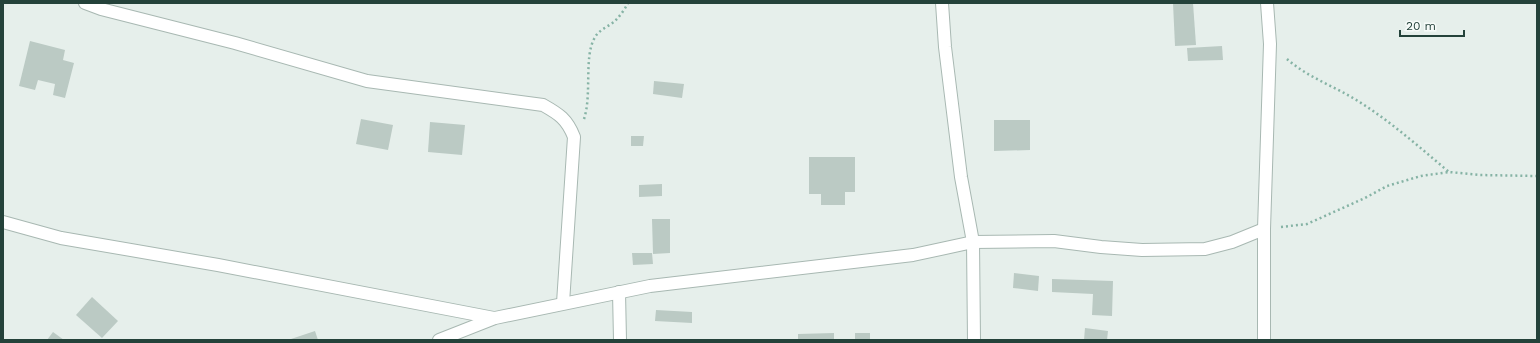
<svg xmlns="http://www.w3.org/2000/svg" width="1540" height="343" viewBox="0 0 1540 343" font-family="'Work Sans',sans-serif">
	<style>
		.building { fill: #bbcac4 }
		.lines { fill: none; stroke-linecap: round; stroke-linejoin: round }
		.minor-casing { stroke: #a8b8b2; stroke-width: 14 }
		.path { stroke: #86b3a5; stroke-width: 2.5; stroke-dasharray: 2 3; stroke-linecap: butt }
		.minor { stroke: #fff; stroke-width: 12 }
	</style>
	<rect width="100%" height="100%" fill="#e6efeb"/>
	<g class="building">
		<path d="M1173,3H1193L1196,45L1175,46Z"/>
		<path d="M30,41L65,50L63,60L74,63L65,98L53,95L55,84L38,80L35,90L19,86Z"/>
		<path d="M1222,46L1223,60L1188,61L1187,48Z"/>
		<path d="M654,81L684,84L682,98L653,94Z"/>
		<path d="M361,119L393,125L388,150L356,144Z"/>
		<path d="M994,120H1030V150L994,151Z"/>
		<path d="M430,122L465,125L462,155L428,152Z"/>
		<path d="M631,136H644L643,146H631Z"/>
		<path d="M809,157H855V192H845V205H821V194H809Z"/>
		<path d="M662,184V196L639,197V185Z"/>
		<path d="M652,219H670V253L653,254Z"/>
		<path d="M632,253H652L653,264L633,265Z"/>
		<path d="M1014,273L1039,276L1038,291L1013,288Z"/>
		<path d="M1052,279L1113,281L1112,316L1092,315L1093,294L1052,292Z"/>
		<path d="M92,297L118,321L102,338L76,315Z"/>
		<path d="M656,310L692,312V323L655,321Z"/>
		<path d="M1085,328L1108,331L1107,340H1084Z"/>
		<path d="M315,331L318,340H288Z"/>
		<path d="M53,332L64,340H47Z"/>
		<path d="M834,333V340H798V334Z"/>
		<rect x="855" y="333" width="15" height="7"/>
	</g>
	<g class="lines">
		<defs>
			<g id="minor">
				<path d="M85,3L101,9L235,43L367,81L543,105C559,114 567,119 574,137L563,303"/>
				<path d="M942,3L945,47L961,177L973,242L974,340"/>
				<path d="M3,222L61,238L218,265L494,318"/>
				<path d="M619,292L620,340"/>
				<path d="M439,340L495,318L650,286L913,255L973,242L1054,241L1101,247L1142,250L1205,249L1232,242L1264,229"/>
				<path d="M1264,340V229L1270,44L1267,3"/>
			</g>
		</defs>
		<use href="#minor" class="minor-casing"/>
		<g class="path">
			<path d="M1287,59C1306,76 1331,85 1353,98C1388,119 1418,146 1449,172"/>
			<path d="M584,119C592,95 584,58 594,39C598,30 608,27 615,21C620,16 625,9 628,3"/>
			<path d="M1281,227L1307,224L1365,198L1387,186L1421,176L1449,172L1480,175L1537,176"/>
		</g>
		<use href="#minor" class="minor"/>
	</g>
	<rect width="1540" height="343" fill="none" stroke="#24423a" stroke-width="8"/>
	<path d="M1400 30v6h64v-6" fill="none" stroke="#24423a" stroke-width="2"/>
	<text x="1406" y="30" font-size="12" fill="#24423a" stroke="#f7fbf9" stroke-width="3" paint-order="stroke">20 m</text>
</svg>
